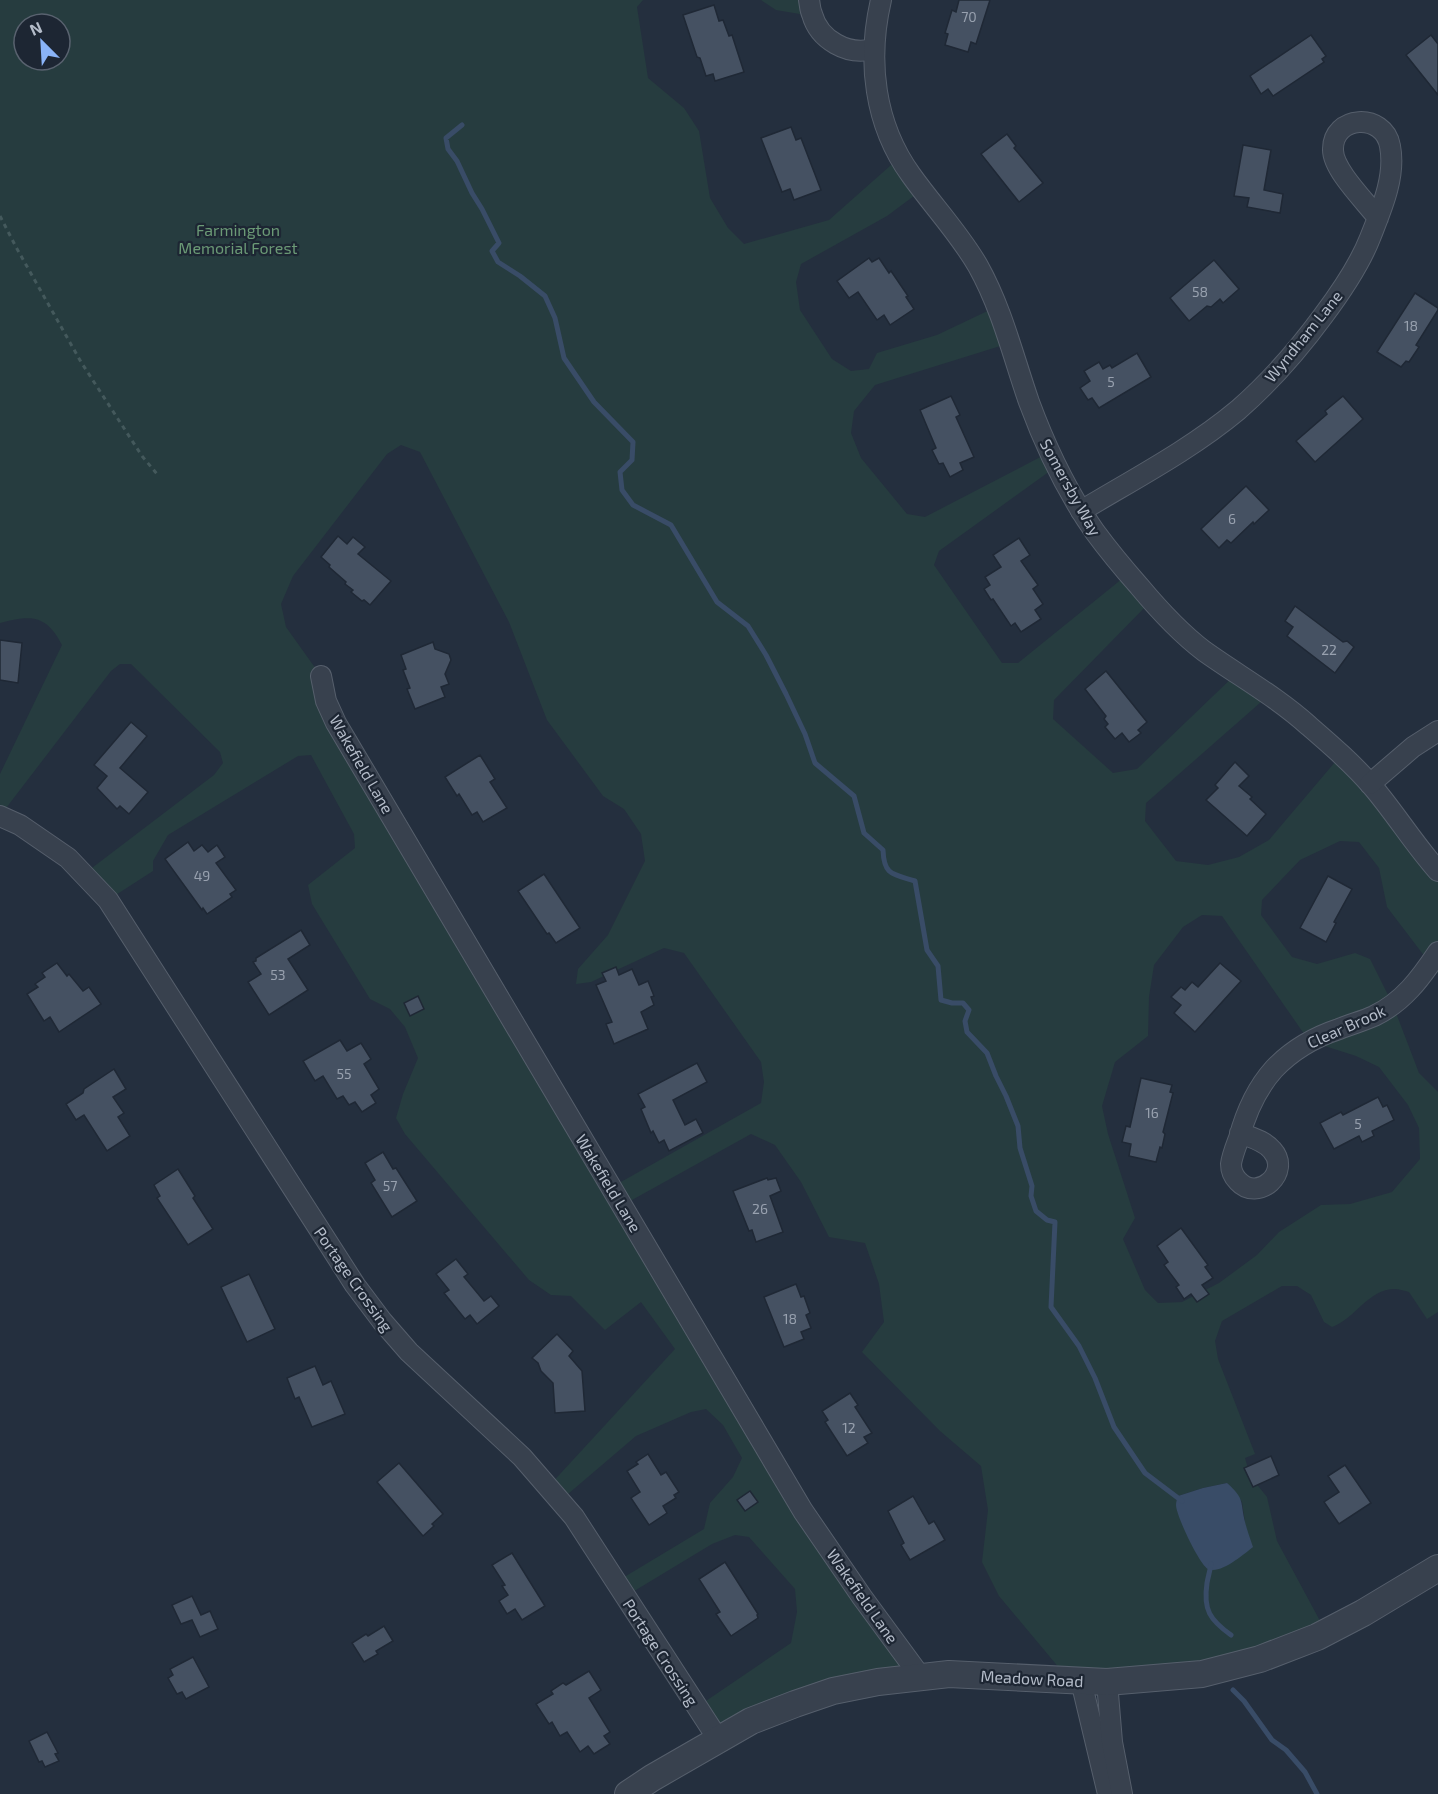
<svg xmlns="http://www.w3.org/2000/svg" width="1438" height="1794" viewBox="0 0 1438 1794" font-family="'Exo 2',sans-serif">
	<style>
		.green { fill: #263c3f; fill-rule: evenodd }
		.water { fill: #394c67 }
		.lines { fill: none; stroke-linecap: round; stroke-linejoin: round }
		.stream { stroke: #394c67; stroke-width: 5 }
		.building { fill: #455162; stroke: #1f2835; stroke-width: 1.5 }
		.minor-casing { stroke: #565f6c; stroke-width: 22 }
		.tertiary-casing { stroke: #565f6c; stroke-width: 28 }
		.path { stroke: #44595c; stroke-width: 3; stroke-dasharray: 4.5 4.5; stroke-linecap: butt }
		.minor { stroke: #38414e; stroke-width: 20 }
		.tertiary { stroke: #38414e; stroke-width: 26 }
		.labels { text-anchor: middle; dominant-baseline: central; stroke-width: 4.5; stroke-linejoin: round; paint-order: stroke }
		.number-label { font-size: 14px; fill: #98a1af }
		.park-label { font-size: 16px; fill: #6b9a76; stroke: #1d2633 }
		.street-label { font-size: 16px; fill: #b4bcc9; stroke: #1d2633 }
	</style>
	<rect width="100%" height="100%" fill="#242f3e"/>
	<g class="green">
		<path d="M0,0H643L637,7L648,78L684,108L699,131L710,198L728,228L744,244L829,220L899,158L922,190L887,216L801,264L796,282L800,310L832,359L851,371L869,369L877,353L937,335L998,306L1010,343L875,385L854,411L851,433L861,458L907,514L925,517L1050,452L1057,466L939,551L934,565L1002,663H1018L1128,574L1151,601L1054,700L1053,719L1113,773L1137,769L1237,673L1269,695L1146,803L1145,821L1176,861L1208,865L1239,857L1269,840L1341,755L1438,871V974L1387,907L1379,868L1359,842L1340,841L1300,860L1262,900L1261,915L1292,957L1317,964L1355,953L1370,959L1393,1005L1419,1073L1438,1092V1312L1427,1319L1409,1292C1405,1291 1399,1289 1395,1289C1368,1289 1355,1319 1332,1327L1324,1322L1311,1295L1297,1286H1282L1222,1321L1215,1341L1218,1359L1255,1454L1245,1458L1250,1476L1267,1497L1277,1541L1326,1632L1260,1659L1070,1681L999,1596L982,1562L988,1510L981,1466L940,1431L862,1352L884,1322L879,1284L865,1243L829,1237L801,1182L775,1145L751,1134L623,1205L803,1511L920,1676L718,1739L697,1707L791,1643L797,1612L795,1589L749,1537L735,1535L712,1544L626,1596L616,1582L704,1529L710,1503L733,1477L742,1458L723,1425L706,1409L691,1412L636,1436L561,1500L549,1486L675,1349L641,1302L605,1330L571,1296L551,1295L529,1280L405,1134L396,1118L403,1094L418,1058L405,1027L390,1009L370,999L312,904L308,885L355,848L354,834L311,755L298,756L168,835L153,861V871L108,900L84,874L214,775L223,763L220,752L131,664H120L111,671L0,816V774L62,645C46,614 31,615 0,623ZM24,24H60V60H24ZM401,445L420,452L509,622L547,720L603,796L624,809L641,834L645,861L608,935L578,969L576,984L591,982L664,948L684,953L761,1062L764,1082L761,1103L612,1187L326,701L321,676L286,627L281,604L293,576L387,454ZM1202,915L1222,916L1309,1041L1356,1056L1379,1067L1408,1105L1419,1128L1420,1159L1392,1192L1350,1204L1321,1205L1279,1232L1257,1255L1219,1283L1182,1302L1158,1303L1145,1290L1123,1239L1135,1218L1108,1134L1102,1106L1115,1062L1148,1036L1149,997L1154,965L1183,927ZM1227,1483L1242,1502L1245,1522L1178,1496L1203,1488Z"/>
		<path d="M761,0H809L812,16L776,10Z"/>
	</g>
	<path class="water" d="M1227,1483C1245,1499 1240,1501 1245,1522C1247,1530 1250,1538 1253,1547C1244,1554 1220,1575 1208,1569C1199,1564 1176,1515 1176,1505C1176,1502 1177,1499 1178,1496L1203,1488Z"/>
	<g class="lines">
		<g class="stream">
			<path d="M462,125L446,138L448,149L457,161L472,193L482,209L499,243L492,251L498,262L520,276L545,296L555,318L564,358L594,402L633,442L632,460L620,472L622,490L633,505L671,525L717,602L748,626L766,655L786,694L805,734L815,763L854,796L864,833L883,850C884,876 893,874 915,881L927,950L938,966L941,1000L952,1003H963L969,1010L965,1021L967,1032L987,1053L996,1076L1006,1096L1018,1126L1020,1148L1032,1186L1031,1196L1036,1211L1047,1220L1055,1222L1051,1307L1079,1346L1095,1378L1114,1427L1145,1473L1182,1501"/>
			<path d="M1211,1564C1210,1571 1208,1577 1207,1583C1203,1610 1210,1620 1231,1635"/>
			<path d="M1233,1690L1244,1701L1272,1740L1286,1750L1305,1772L1317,1794"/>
		</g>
	</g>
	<g class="building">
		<path d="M959,0H990L976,44L971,42L968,52L945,45L948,34L945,33L952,10L956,12Z"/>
		<path d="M714,5L719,21L723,20L729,36L732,35L744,72L715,81L713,74L706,76L700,58L697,57L683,15Z"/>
		<path d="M1311,35L1326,56L1322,59L1324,62L1273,96L1268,89L1261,94L1250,76Z"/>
		<path d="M1431,35L1438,44V95L1406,55Z"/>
		<path d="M791,127L796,140L801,138L821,190L794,200L790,189L782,192L761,138Z"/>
		<path d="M1007,134L1016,146L1014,148L1043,183L1019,202L981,154Z"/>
		<path d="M1243,145L1271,150L1264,190L1283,194L1280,213L1247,207L1249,198L1234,196Z"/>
		<path d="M869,258L872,262L879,258L889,273L891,271L908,296L906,297L914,309L890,325L884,315L877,320L858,292L849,298L837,281Z"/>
		<path d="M1214,260L1239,289L1223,303L1220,299L1211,307L1207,306L1189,321L1170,298Z"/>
		<path d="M1415,293L1438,308V310L1416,345L1419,347L1409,362L1406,361L1401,367L1377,352Z"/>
		<path d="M1137,353L1151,377L1099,408L1092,398L1088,400L1080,388L1090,381L1084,371L1099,362L1103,369L1110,365L1112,368Z"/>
		<path d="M951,396L960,415L956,417L974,457L960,463L963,470L950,477L943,463L939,464L932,450L936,448L920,410Z"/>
		<path d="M1343,396L1363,419L1315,462L1296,441L1327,414L1325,411Z"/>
		<path d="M1246,486L1269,510L1254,524L1253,522L1231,543L1227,540L1219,548L1201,529Z"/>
		<path d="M338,536L347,544L353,537L365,547L358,554L391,581L370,605L364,600L362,601L351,592L353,590L345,584L346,582L329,567L330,565L321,557Z"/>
		<path d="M1019,538L1030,555L1021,561L1038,585L1033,589L1043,604L1035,610L1041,619L1021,632L1015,623L1011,626L993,599L991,600L984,589L990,585L985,577L1001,567L993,555Z"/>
		<path d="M1295,606L1343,642L1347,641L1354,647L1335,673L1287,636L1293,627L1285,621Z"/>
		<path d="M0,640L22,643L18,683L0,680Z"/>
		<path d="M433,642L435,649L449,654L451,660L445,674L449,684L441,687L445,697L415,709L407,689L410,688L403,670L406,669L401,655Z"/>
		<path d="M1106,671L1147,722L1138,730L1141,733L1129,742L1122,733L1115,739L1105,727L1108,724L1104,719L1106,716L1085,689Z"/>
		<path d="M131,722L147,736L120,768L148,792L129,814L120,806L117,809L97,788L107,776L94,765Z"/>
		<path d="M480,755L495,779L490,782L507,808L483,822L477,812L472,815L459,794L457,796L445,777Z"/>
		<path d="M1235,762L1249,776L1239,786L1252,797L1250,799L1266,814L1247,836L1206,800L1218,788L1215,785Z"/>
		<path d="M188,842L194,851L202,845L208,852L217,845L225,857L216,863L236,890L230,894L232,897L207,914L203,908L202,910L165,859Z"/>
		<path d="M544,874L580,928L556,943L549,933L547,934L518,891Z"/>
		<path d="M1328,876L1352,889L1334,922L1336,923L1326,942L1300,928Z"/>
		<path d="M301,930L310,945L288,959L308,990L269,1015L248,982L261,974L253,962L256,961V958Z"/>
		<path d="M57,963L67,976L69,974L83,991L89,987L101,1004L59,1032L50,1017L44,1021L27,994L38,987L35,984L45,977L42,973Z"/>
		<path d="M1220,963L1241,981L1195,1032L1174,1013L1181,1005L1171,997L1181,987L1185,990L1192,982L1198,987Z"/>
		<path d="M616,967L619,975L632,969L639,985L648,981L654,996L651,997L654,1005L641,1012L648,1029L614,1044L606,1024L612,1022L596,985L606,981L602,973Z"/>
		<path d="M418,996L424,1009L410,1016L404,1003Z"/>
		<path d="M340,1040L347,1051L361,1043L371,1059L364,1064L379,1089L371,1095L376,1103L362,1112L355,1102L349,1105L343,1096L337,1099L323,1076L315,1081L303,1061Z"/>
		<path d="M697,1063L707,1082L673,1100L685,1125L696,1119L703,1133L669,1151L664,1140L659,1143L653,1131L651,1133L641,1109L645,1107L638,1094Z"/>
		<path d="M114,1069L126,1089L113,1097L124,1113L118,1117L130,1136L107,1151L84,1115L76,1120L66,1104L83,1093L84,1089Z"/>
		<path d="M1141,1078L1172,1085L1170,1092L1173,1093L1163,1132L1165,1134L1162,1148L1160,1147L1156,1162L1129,1156L1131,1144L1122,1142L1126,1126L1130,1127Z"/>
		<path d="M1378,1097L1383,1107L1387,1105L1394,1120L1372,1131L1374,1136L1362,1142L1359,1136L1334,1149L1320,1123L1341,1112L1343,1115Z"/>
		<path d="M383,1152L393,1169L396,1168L417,1201L392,1217L371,1183L375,1180L365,1163Z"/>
		<path d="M178,1169L195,1196L193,1198L213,1229L188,1245L157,1198L160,1196L154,1185Z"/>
		<path d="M767,1178L768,1180L776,1178L781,1191L770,1196L783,1232L756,1242L752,1230L749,1231L733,1191Z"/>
		<path d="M1181,1228L1208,1265L1205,1267L1213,1278L1202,1285L1209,1294L1197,1302L1191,1294L1184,1299L1176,1287L1179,1285L1164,1265L1168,1262L1157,1246Z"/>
		<path d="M456,1259L468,1274L464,1277L484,1301L491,1296L499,1306L477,1324L470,1315L465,1319L444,1293L449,1290L436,1274Z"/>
		<path d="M249,1274L275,1329L247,1342L221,1287Z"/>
		<path d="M796,1284L801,1297L804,1296L810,1313L806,1315L811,1328L801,1332L804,1339L784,1347L764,1297Z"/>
		<path d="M557,1334L573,1351L569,1356L582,1371L585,1411L555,1413L553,1383L541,1371L538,1363L532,1358Z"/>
		<path d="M315,1366L323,1385L331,1381L345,1414L312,1427L299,1397L295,1399L287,1378Z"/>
		<path d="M850,1393L858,1405L855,1407L872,1433L864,1437L868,1443L847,1456L825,1422L828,1420L822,1411Z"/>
		<path d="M648,1454L661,1475L666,1472L679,1492L674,1495L676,1498L663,1506L667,1513L649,1525L631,1498L640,1492L627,1471L638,1464L636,1462Z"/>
		<path d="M1271,1456L1279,1475L1253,1487L1244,1468Z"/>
		<path d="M399,1463L443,1514L432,1524L434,1526L423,1536L377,1482Z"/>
		<path d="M1345,1465L1371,1503L1339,1524L1324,1502L1339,1492L1328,1476Z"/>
		<path d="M750,1491L758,1502L745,1511L737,1500Z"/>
		<path d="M913,1496L929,1524L934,1521L945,1540L910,1560L901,1545L904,1543L888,1511Z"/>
		<path d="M512,1553L545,1606L522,1620L515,1609L507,1614L499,1601L508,1595L502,1586L505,1585L492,1565Z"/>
		<path d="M725,1562L758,1614L757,1615L758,1618L731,1636L716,1614L720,1612L699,1579Z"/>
		<path d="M192,1596L201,1615L210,1611L218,1629L200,1637L192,1620L181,1624L172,1605Z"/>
		<path d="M384,1626L393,1641L376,1651L378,1654L364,1662L352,1643L366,1634L368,1636Z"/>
		<path d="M193,1657L209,1687L186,1699L182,1692L177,1694L168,1678L173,1675L170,1669Z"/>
		<path d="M589,1671L601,1690L589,1698L610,1732L604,1736L610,1744L594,1754L588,1746L580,1752L567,1732L560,1736L552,1722L549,1724L536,1704L553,1694L551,1691L563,1683L566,1685Z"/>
		<path d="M47,1732L58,1753L55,1754L59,1761L45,1767L42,1761L39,1762L29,1741Z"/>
	</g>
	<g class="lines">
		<defs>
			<g id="minor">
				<path d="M809,0C810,5 810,10 812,14C819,40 848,56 873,49"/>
				<path d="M881,0C867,60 874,124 911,175C933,206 959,233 978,266C1002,309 1013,356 1029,402C1046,448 1067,492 1095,532C1109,551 1124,569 1139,586C1159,610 1179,632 1204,651C1239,676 1277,697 1309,726C1331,745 1353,764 1372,786C1395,813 1414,844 1438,871"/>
				<path d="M1081,511C1134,479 1190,450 1238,410C1270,382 1298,350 1323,316C1341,292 1359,266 1370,238C1381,210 1396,177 1390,146C1384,112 1332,115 1333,150C1333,170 1366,202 1378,218"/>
				<path d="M321,676L326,701L336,723L803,1511L862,1597L920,1676"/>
				<path d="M1370,784L1413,747L1438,731"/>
				<path d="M0,816L20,825L68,858L108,900L355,1285L382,1321L409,1352L522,1457L574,1517L718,1739"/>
				<path d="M1240,1133C1250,1137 1265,1141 1272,1150C1292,1172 1258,1203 1238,1181C1234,1177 1231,1171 1231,1164C1232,1156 1236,1146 1239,1138C1246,1112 1256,1089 1274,1069C1292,1050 1315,1037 1339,1029C1351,1024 1363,1021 1374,1016C1403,1002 1420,979 1438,952"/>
				<path d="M1081,1681L1108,1794"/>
				<path d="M1107,1682L1112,1742L1122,1794"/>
			</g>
			<path id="tertiary" d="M628,1794L652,1778L751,1721L795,1704L833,1691L878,1682L949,1674L1107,1682L1202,1674L1260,1659L1317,1637L1363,1613L1438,1568"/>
		</defs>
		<use href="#minor" class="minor-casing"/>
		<use href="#tertiary" class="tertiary-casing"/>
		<path class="path" d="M0,216L16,247L81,362L142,456L157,474"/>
		<use href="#minor" class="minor"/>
		<use href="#tertiary" class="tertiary"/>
	</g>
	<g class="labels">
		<g class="number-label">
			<text x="969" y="16">70</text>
			<text x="1200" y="291">58</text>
			<text x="1411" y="325">18</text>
			<text x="1111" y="381">5</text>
			<text x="1232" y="518">6</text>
			<text x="1329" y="649">22</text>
			<text x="202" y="875">49</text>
			<text x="278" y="974">53</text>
			<text x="344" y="1073">55</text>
			<text x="1152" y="1112">16</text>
			<text x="1358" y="1123">5</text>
			<text x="390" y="1185">57</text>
			<text x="760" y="1208">26</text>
			<text x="790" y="1318">18</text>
			<text x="849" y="1427">12</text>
		</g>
		<g class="park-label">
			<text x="238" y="229">Farmington<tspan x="238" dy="18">Memorial Forest</tspan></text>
		</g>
		<g class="street-label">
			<text transform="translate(1303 336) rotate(-51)">Wyndham Lane</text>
			<text transform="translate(1071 487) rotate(61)">Somersby Way</text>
			<text transform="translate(362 764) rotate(60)">Wakefield Lane</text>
			<text transform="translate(1346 1026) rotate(-24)">Clear Brook</text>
			<text transform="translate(609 1183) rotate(59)">Wakefield Lane</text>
			<text transform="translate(354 1279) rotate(55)">Portage Crossing</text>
			<text transform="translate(863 1596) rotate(55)">Wakefield Lane</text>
			<text transform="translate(661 1652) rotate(57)">Portage Crossing</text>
			<text transform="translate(1032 1678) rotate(3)">Meadow Road</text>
		</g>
	</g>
	<g transform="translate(42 42) rotate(336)"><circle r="28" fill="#1d2633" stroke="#59626f" stroke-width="1.5"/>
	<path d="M0-4.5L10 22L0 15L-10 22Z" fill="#8ab4f8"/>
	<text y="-9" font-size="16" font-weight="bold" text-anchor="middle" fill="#b4bcc9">N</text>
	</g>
</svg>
